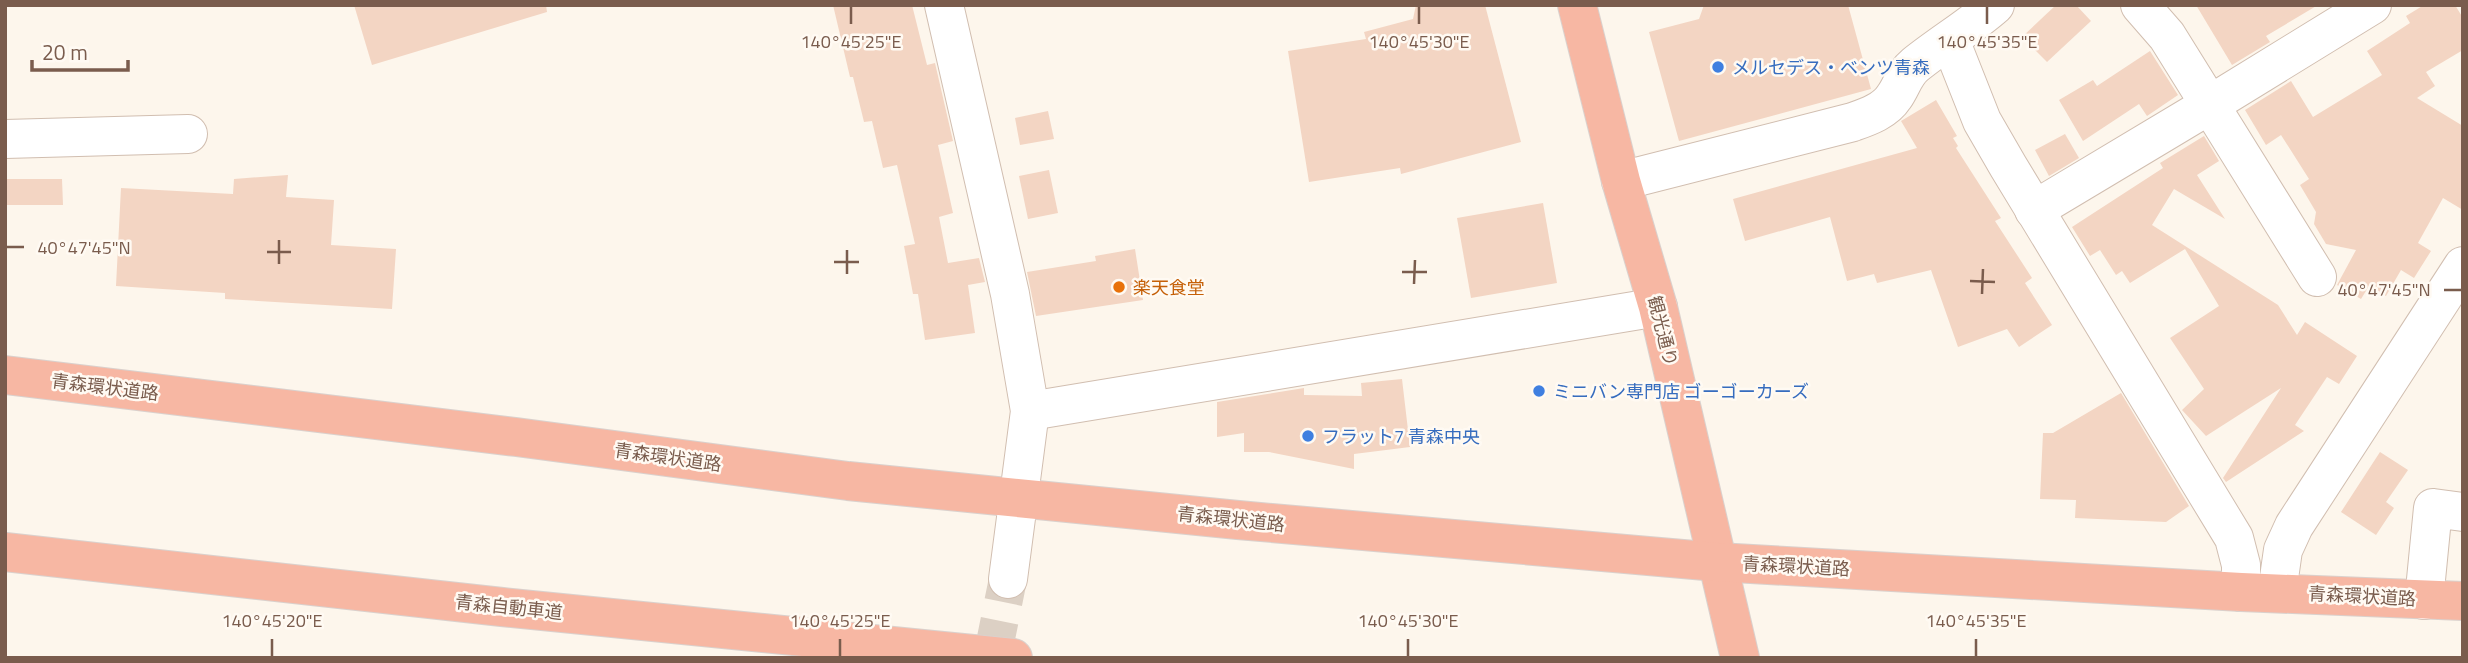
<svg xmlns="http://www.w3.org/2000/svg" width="2468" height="663" viewBox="0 0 2468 663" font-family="'Titillium Web','Noto Sans JP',sans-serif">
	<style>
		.building { fill: #f3d5c3 }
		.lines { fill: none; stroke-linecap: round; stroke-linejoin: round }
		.minor-tunnel { stroke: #dcd0c4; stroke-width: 38; stroke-dasharray: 38 19; stroke-linecap: butt }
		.minor-casing { stroke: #d1beb0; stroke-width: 40 }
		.highway-casing { stroke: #dad1cd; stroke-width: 40 }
		.minor { stroke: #fff; stroke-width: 38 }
		.highway { stroke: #f7b7a3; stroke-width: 38 }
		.ticks { fill: none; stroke: #7a5c4d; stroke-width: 2.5 }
		.shop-dot { fill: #3f7fe0; stroke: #fffaf3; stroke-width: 2.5 }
		.food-dot { fill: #e8710a; stroke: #fffaf3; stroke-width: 2.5 }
		.labels { text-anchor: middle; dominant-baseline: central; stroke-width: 5; stroke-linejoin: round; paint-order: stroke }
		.shop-label { font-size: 18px; fill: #366cbe; stroke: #fffaf3; text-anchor: start }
		.food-label { font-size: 18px; fill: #c56008; stroke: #fffaf3; text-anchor: start }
		.street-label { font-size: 18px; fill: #7a5c4d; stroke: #fffaf3 }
		.ticks-label { font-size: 18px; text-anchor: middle; fill: #7a5c4d; stroke: #fffaf3; stroke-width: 5; stroke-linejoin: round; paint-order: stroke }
	</style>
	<rect width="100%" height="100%" fill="#fdf6ec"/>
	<g class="building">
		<path d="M354,5H546L547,12L372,65Z"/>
		<path d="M833,5H912L927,65L935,63L953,141L938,145L953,213L939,217L948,263L979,258L985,282L968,285L975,333L925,340L918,294H913L904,246L915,244L897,165L883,168L872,121L864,122L853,77H850Z"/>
		<path d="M1416,5H1485L1521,142L1401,174L1400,168L1309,182L1288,51L1366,39L1364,32L1413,19Z"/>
		<path d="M1704,5H1848L1871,89L1679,141L1649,32L1699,19Z"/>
		<path d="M2056,5H2076L2091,21L2047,62L2022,37Z"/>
		<path d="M2196,5H2318L2266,36L2270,42L2232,65Z"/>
		<path d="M2424,5H2455L2463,18V50L2426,72L2435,86L2417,98L2463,126V210L2443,198L2418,243L2431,251L2414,278L2401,270L2386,296L2369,286L2361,299L2337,285L2356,250L2326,244L2314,224L2316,212L2300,185L2309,179L2281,135L2266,145L2245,110L2291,81L2313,117L2382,75L2367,51L2410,23L2406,16Z"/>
		<path d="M2150,51L2178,95L2147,116L2139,104L2083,141L2059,100L2093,80L2097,86Z"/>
		<path d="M1936,100L1957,136L1953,138L1958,146L1956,148L2001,218L1995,221L2032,278L2025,283L2052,325L2019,347L2007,329L1958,347L1931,270L1877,283L1874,274L1847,281L1830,217L1745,241L1733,199L1917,148L1901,121Z"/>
		<path d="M1048,111L1054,139L1020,145L1015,118Z"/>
		<path d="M2065,134L2079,158L2049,176L2035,150Z"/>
		<path d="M2204,136L2219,161L2197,175L2225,219L2174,189L2152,225L2278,305L2297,335L2305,322L2357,356L2339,384L2327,377L2295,425L2304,431L2226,482L2223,478L2281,388L2206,436L2182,410L2204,389L2170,338L2219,306L2185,249L2130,283L2122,271L2116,275L2100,250L2090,256L2072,227L2163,168L2160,163Z"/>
		<path d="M1049,170L1058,213L1028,219L1019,176Z"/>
		<path d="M288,175L286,197L334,200L331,245L396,249L392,309L225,299V293L116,286L121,188L233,194L234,179Z"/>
		<path d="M5,179H62L63,205H5Z"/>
		<path d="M1543,203L1557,283L1471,298L1457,218Z"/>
		<path d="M1135,249L1143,300L1036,316L1027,272L1096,261L1095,256Z"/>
		<path d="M1402,379L1410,447L1354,454V469L1269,452H1244V433L1217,437V402L1304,388V395L1362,396L1361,383Z"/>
		<path d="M2121,393L2189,506L2166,522L2075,518L2076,500L2040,499L2043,433H2053Z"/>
		<path d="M2380,452L2408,470L2386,502L2394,508L2376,535L2341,512Z"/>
	</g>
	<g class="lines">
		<path class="minor-tunnel" d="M992,658L1008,579"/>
		<defs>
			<g id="minor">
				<path d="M944,5L1010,294L1030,411L1008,579"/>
				<path d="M2140,5L2167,36L2317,277"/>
				<path d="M1950,40L1982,121L2008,166L2234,538L2241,565V592"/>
				<path d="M5,139L188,134"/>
				<path d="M1621,181L1853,122C1867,117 1885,111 1894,97C1902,86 1904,74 1915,65C1941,44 1970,27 1995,5"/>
				<path d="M2034,210L2211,104L2372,5"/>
				<path d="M1030,411L1658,307"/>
				<path d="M2277,592L2283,550L2294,526L2463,266"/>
				<path d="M2424,600L2433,508L2463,512"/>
			</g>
			<g id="highway">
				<path d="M1577,5L1621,181L1658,307L1740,658"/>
				<path d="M5,375L516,437L848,481L1238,520L1717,562L2241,592L2463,601"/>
				<path d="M5,552L502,607L1013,658"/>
			</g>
		</defs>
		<use href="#minor" class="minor-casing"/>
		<use href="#highway" class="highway-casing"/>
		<use href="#minor" class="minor"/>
		<use href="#highway" class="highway"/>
	</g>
	<path class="ticks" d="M851,24V7M1419,24V7M1987,24V7M7,247H24M267,252H291M834,262H859M279,264V240M1402,272H1427M847,274V250M1970,281L1995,282M1414,284L1415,260M2444,290H2461M1982,294L1983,269M272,656V639M840,656V639M1408,656V639M1976,656V639"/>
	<g class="shop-dot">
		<circle cx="1718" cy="67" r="7"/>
		<circle cx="1539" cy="391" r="7"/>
		<circle cx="1308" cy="436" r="7"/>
	</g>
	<circle class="food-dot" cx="1119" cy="287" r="7"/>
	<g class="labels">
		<g class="shop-label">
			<text x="1732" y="67">メルセデス・ベンツ青森</text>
			<text x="1553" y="391">ミニバン専門店 ゴーゴーカーズ</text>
			<text x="1322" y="436">フラット7 青森中央</text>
		</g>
		<g class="food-label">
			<text x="1133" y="287">楽天食堂</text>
		</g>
		<g class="street-label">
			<text transform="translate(1663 331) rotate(76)">観光通り</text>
			<text transform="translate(105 387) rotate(7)">青森環状道路</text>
			<text transform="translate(668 457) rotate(8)">青森環状道路</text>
			<text transform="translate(1231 519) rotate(6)">青森環状道路</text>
			<text transform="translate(1796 566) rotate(3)">青森環状道路</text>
			<text transform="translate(2362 596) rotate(3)">青森環状道路</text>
			<text transform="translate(509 607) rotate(6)">青森自動車道</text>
		</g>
	</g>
	<g class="ticks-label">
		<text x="851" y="48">140°45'25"E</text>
		<text x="1419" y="48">140°45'30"E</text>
		<text x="1987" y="48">140°45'35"E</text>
		<text x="84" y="254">40°47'45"N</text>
		<text x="2384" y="296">40°47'45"N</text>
		<text x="272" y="627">140°45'20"E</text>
		<text x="840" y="627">140°45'25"E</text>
		<text x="1408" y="627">140°45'30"E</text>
		<text x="1976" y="627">140°45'35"E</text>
	</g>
	<rect width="2468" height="663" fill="none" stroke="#7a5c4d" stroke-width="14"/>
	<path d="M32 60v10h96v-10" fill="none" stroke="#7a5c4d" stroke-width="3.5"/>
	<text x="42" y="60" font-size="21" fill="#7a5c4d" stroke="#fffaf3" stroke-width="5" paint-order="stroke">20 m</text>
</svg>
